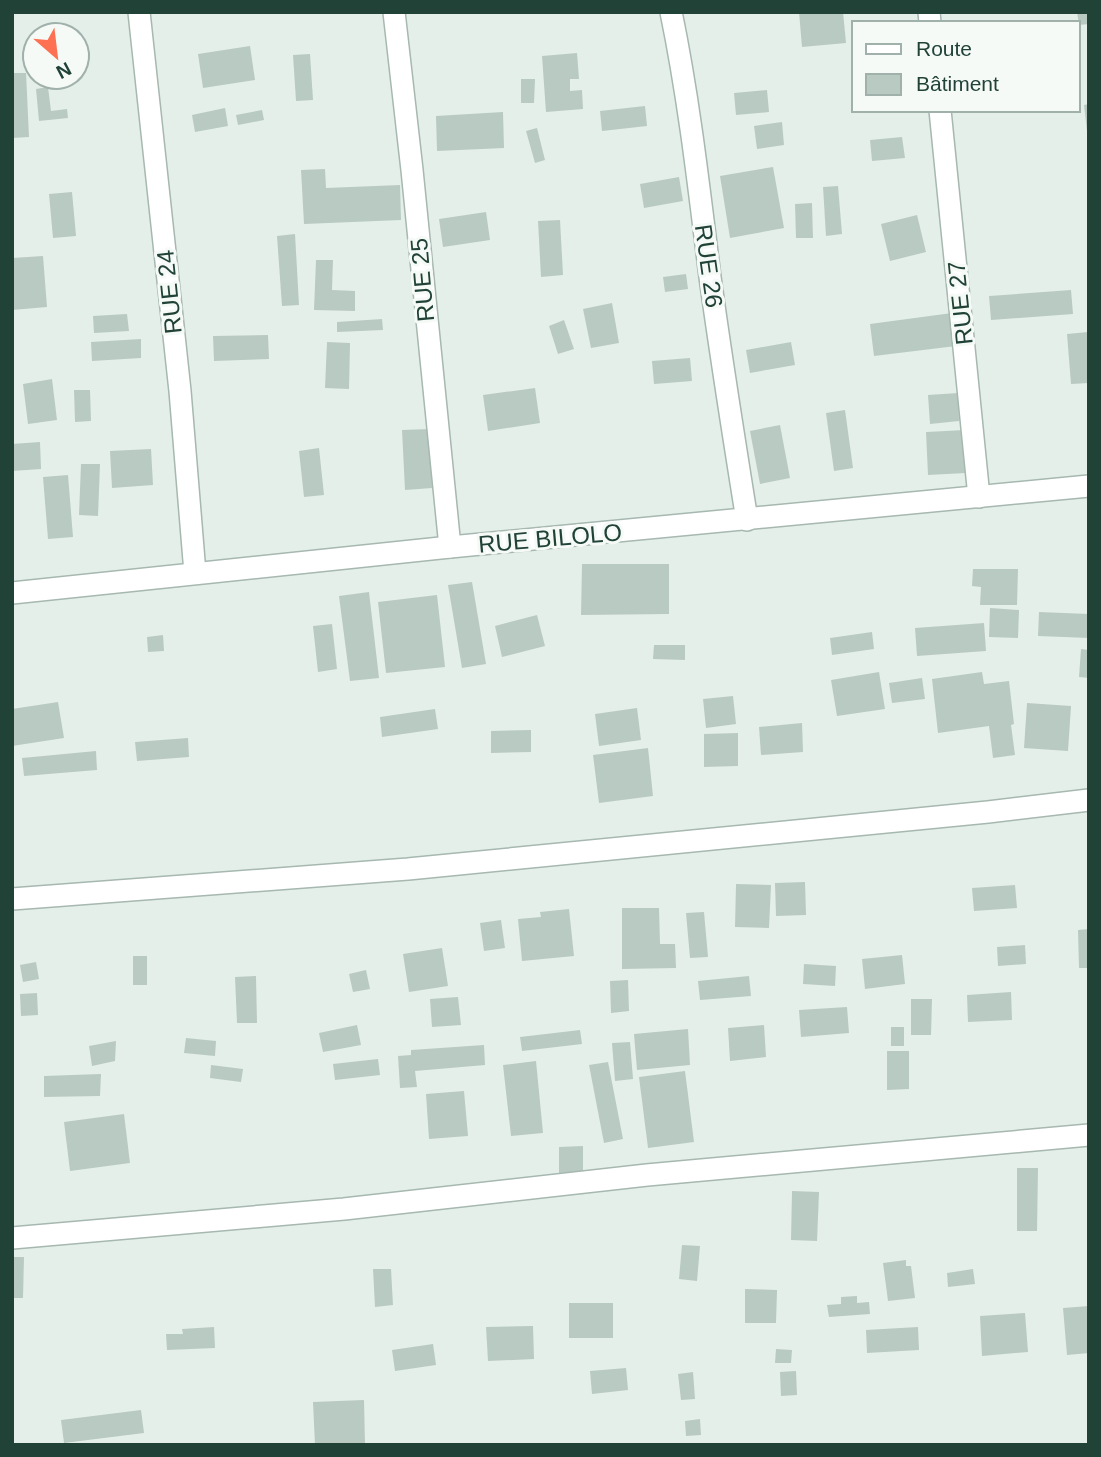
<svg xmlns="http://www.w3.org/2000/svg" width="1101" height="1457" viewBox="0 0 1101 1457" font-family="Helvetica,sans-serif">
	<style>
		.building { fill: #b9cac2 }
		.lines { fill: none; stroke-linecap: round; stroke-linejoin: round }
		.minor-casing { stroke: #a6b8b0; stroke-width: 24 }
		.minor { stroke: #fff; stroke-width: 21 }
		.labels { text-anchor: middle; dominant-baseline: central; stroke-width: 6; stroke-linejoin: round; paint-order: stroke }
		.street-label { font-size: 24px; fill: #214237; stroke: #f5faf7 }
	</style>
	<rect width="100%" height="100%" fill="#e4efe9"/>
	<g class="building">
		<path d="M799,12H843L846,43L802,47Z"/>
		<path d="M1077,12H1089V24L1079,25Z"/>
		<path d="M250,46L255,80L203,88L198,54Z"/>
		<path d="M577,53L579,79H570V91L582,90L583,109L546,112L542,56Z"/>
		<path d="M310,54L313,100L296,101L293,55Z"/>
		<path d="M12,73H26L29,137L12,138Z"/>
		<path d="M521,79H535L534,103H521Z"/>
		<path d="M48,87L51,111L67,109L68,118L39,121L36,89Z"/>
		<path d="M767,90L769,112L736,115L734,93Z"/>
		<path d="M1089,104V131H1087L1084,105Z"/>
		<path d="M645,106L647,126L602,131L600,111Z"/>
		<path d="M225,108L228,126L195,132L192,115Z"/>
		<path d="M262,110L264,120L238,125L236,115Z"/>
		<path d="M503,112L504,148L437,151L436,116Z"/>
		<path d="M782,122L784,145L757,149L754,126Z"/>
		<path d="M537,128L545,160L535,163L526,131Z"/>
		<path d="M902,137L905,158L872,161L870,140Z"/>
		<path d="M773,167L784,228L730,238L720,176Z"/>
		<path d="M325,169L326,188L400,185L401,220L304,224L301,170Z"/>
		<path d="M679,177L683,201L644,208L640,184Z"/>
		<path d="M838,186L842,234L826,236L823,187Z"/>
		<path d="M72,192L76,236L53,238L49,194Z"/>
		<path d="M812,203L813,238H796L795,204Z"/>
		<path d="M486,212L490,240L443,247L439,219Z"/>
		<path d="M917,215L926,252L890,261L881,224Z"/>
		<path d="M560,220L563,275L541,277L538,221Z"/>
		<path d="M295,234L299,305L282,306L277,236Z"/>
		<path d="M43,256L47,307L12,310V258Z"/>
		<path d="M316,260H333L332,290L355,291V311L314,310Z"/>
		<path d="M686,274L688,289L665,292L663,277Z"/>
		<path d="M1071,290L1073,314L991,320L989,296Z"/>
		<path d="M612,303L619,343L591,348L583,309Z"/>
		<path d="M952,313L956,346L874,356L870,324Z"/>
		<path d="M127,314L129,331L94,333L93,316Z"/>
		<path d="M382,319L383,330L337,332V322Z"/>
		<path d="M564,320L574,349L558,354L549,326Z"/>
		<path d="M1088,332L1089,383L1071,384L1067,334Z"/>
		<path d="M268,335L269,359L214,361L213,336Z"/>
		<path d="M141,339V358L92,361L91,342Z"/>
		<path d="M327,342L350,343L349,389L325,388Z"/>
		<path d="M791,342L795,365L750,373L746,350Z"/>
		<path d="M690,358L692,381L654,384L652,361Z"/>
		<path d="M52,379L57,420L28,424L23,384Z"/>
		<path d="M535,388L540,423L488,431L483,395Z"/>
		<path d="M74,390H90L91,421L75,422Z"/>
		<path d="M958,393L959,421L930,424L928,395Z"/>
		<path d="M845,410L853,468L834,471L826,413Z"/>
		<path d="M780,425L790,478L760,484L750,431Z"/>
		<path d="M430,429L432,488L405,490L402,430Z"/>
		<path d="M965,430L966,473L928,475L926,432Z"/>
		<path d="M40,442L41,469L12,471V444Z"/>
		<path d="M319,448L324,495L304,497L299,451Z"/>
		<path d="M151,449L153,485L112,488L110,451Z"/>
		<path d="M81,464H100L98,516L79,515Z"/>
		<path d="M68,475L73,537L48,539L43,477Z"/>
		<path d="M582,564H669V614L581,615Z"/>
		<path d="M973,569H1018L1017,605H980L981,587L972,586Z"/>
		<path d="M472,582L486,664L462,668L448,585Z"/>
		<path d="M369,592L379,678L350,681L339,596Z"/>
		<path d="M437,595L445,667L386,673L378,602Z"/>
		<path d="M990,608L1019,610L1018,638L989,637Z"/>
		<path d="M1039,612L1089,614V638L1038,636Z"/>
		<path d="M537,615L545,646L502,657L495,626Z"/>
		<path d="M984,623L986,651L917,656L915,628Z"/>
		<path d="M332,624L337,669L318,672L313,626Z"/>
		<path d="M872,632L874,649L832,655L830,638Z"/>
		<path d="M163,635L164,651L148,652L147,637Z"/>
		<path d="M654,645H685V660L653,659Z"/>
		<path d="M1081,649L1089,650V678L1079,677Z"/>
		<path d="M879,672L885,709L837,716L831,680Z"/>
		<path d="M982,672L984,684L1009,681L1014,724L1011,725L1015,755L993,758L989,726L938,733L932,679Z"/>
		<path d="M922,678L925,699L892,703L889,683Z"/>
		<path d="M733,696L736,724L706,728L703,699Z"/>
		<path d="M58,702L64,738L12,746V709Z"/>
		<path d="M1027,703L1071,706L1068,751L1024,748Z"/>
		<path d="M637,708L641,740L599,746L595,714Z"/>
		<path d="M435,709L438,729L382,737L380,717Z"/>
		<path d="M802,723L803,752L761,755L759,727Z"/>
		<path d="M531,730V752L491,753V731Z"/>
		<path d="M738,733V766L704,767V734Z"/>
		<path d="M188,738L189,757L137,761L135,742Z"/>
		<path d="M648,748L653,796L599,803L593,755Z"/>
		<path d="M96,751L97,770L24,776L22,758Z"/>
		<path d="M805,882L806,915L776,916L775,883Z"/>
		<path d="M736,884L771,885L769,928L735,927Z"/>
		<path d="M1015,885L1017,908L974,911L972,888Z"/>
		<path d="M622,908H659L660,944H675L676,968L622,969Z"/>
		<path d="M569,909L574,956L522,961L518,919L541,917L540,912Z"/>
		<path d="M704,912L708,957L690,958L686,913Z"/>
		<path d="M501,920L505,948L484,951L480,923Z"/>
		<path d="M1089,929V968H1079L1078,930Z"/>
		<path d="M1025,945L1026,964L998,966L997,947Z"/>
		<path d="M442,948L448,986L409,992L403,954Z"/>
		<path d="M902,955L905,984L865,989L862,959Z"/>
		<rect x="133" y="956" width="14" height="29"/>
		<path d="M36,962L39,979L23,982L20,965Z"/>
		<path d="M804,964L836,966L835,986L803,984Z"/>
		<path d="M366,970L370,989L353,992L349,974Z"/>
		<path d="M256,976L257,1023H237L235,977Z"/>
		<path d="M749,976L751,996L700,1000L698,981Z"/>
		<path d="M628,980L629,1011L611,1013L610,981Z"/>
		<path d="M1011,992L1012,1020L968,1022L967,995Z"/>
		<path d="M37,993L38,1015L21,1016L20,994Z"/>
		<path d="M458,997L461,1025L432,1027L430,999Z"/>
		<path d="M911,999H932L931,1035H911Z"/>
		<path d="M847,1007L849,1033L801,1037L799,1010Z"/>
		<path d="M357,1025L361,1045L323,1052L319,1033Z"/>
		<path d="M764,1025L766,1057L730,1061L728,1028Z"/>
		<rect x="891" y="1027" width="13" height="19"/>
		<path d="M688,1029L690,1065L637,1070L634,1034Z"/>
		<path d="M580,1030L582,1044L522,1051L520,1037Z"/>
		<path d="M186,1038L216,1041L215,1056L184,1053Z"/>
		<path d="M116,1041L115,1061L92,1066L89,1046Z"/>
		<path d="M630,1042L633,1079L615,1081L612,1043Z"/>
		<path d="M484,1045L485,1065L415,1071L417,1087L400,1088L398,1056L411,1055V1050Z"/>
		<path d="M887,1051H909V1089L887,1090Z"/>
		<path d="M378,1059L380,1075L335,1080L333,1064Z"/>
		<path d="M536,1061L543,1133L511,1136L503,1065Z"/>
		<path d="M608,1062L623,1139L604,1143L589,1065Z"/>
		<path d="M211,1065L243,1069L241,1082L210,1078Z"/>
		<path d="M685,1071L694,1142L648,1148L639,1077Z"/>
		<path d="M101,1074L100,1096L44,1097V1076Z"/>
		<path d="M464,1091L468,1136L429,1139L426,1094Z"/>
		<path d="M124,1114L130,1163L70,1171L64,1122Z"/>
		<path d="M583,1146V1172L559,1173V1147Z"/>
		<path d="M1017,1168H1038L1037,1231H1017Z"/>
		<path d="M792,1191L819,1192L817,1241L791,1240Z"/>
		<path d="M682,1245L700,1246L697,1281L679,1279Z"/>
		<path d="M12,1257H24L23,1298H12Z"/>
		<path d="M906,1260V1266H911L915,1298L888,1301L883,1263Z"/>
		<path d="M373,1269H391L393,1305L375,1307Z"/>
		<path d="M973,1269L975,1284L948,1287L947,1273Z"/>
		<path d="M745,1289L777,1290L776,1323H745Z"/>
		<path d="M857,1296V1303L869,1302L870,1314L829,1317L827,1305L841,1304V1297Z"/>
		<rect x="569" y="1303" width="44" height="35"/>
		<path d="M1089,1306V1353L1067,1355L1063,1308Z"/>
		<path d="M1025,1313L1028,1352L982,1356L980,1316Z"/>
		<path d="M533,1326L534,1359L488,1361L486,1327Z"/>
		<path d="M214,1327L215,1348L167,1350L166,1334H183L182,1329Z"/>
		<path d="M918,1327L919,1350L867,1353L866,1330Z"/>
		<path d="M433,1344L436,1365L395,1371L392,1350Z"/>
		<path d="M776,1349L792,1350L791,1363H775Z"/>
		<path d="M626,1368L628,1390L592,1394L590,1371Z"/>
		<path d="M796,1371L797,1395L781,1396L780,1372Z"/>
		<path d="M693,1372L695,1399L681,1400L678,1374Z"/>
		<path d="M364,1400L365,1445H315L313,1402Z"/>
		<path d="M141,1410L144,1433L64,1443L61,1420Z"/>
		<path d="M700,1419L701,1435L686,1436L685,1421Z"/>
	</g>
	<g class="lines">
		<defs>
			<g id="minor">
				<path d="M139,12L180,391L195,573"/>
				<path d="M394,12L412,170L450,547"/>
				<path d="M671,12C689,99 699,188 710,277C721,358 734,439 747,520"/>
				<path d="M929,12L930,23"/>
				<path d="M940,110L979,497"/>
				<path d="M12,593L450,547L1089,486"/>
				<path d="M12,899L408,869L988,812L1089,800"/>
				<path d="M12,1238L344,1209L647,1175L1089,1135"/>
			</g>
		</defs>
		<use href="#minor" class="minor-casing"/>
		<use href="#minor" class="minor"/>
	</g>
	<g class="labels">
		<g class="street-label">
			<text transform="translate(709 266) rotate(82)">RUE 26</text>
			<text transform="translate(422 280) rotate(-95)">RUE 25</text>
			<text transform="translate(169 292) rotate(-96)">RUE 24</text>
			<text transform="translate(960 303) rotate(-96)">RUE 27</text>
			<text transform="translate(550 538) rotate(-5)">RUE BILOLO</text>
		</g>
	</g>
	<rect width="1101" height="1457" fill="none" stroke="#214237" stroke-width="28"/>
	<rect x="852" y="21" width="228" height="91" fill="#f5faf7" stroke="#a0b0aa" stroke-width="2"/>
	<rect x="866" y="44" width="35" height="10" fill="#ffffff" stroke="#a0b0aa" stroke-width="2"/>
	<text x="916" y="56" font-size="21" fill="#214237">Route</text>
	<rect x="866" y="74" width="35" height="21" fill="#b9cac2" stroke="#a0b0aa" stroke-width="2"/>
	<text x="916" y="91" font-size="21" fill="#214237">Bâtiment</text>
	<g transform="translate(56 56) rotate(152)"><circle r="33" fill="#f5faf7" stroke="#a0b0aa" stroke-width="2"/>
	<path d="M0-5L12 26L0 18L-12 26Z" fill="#fe7052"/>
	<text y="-10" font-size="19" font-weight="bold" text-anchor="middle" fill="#214237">N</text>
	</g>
</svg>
